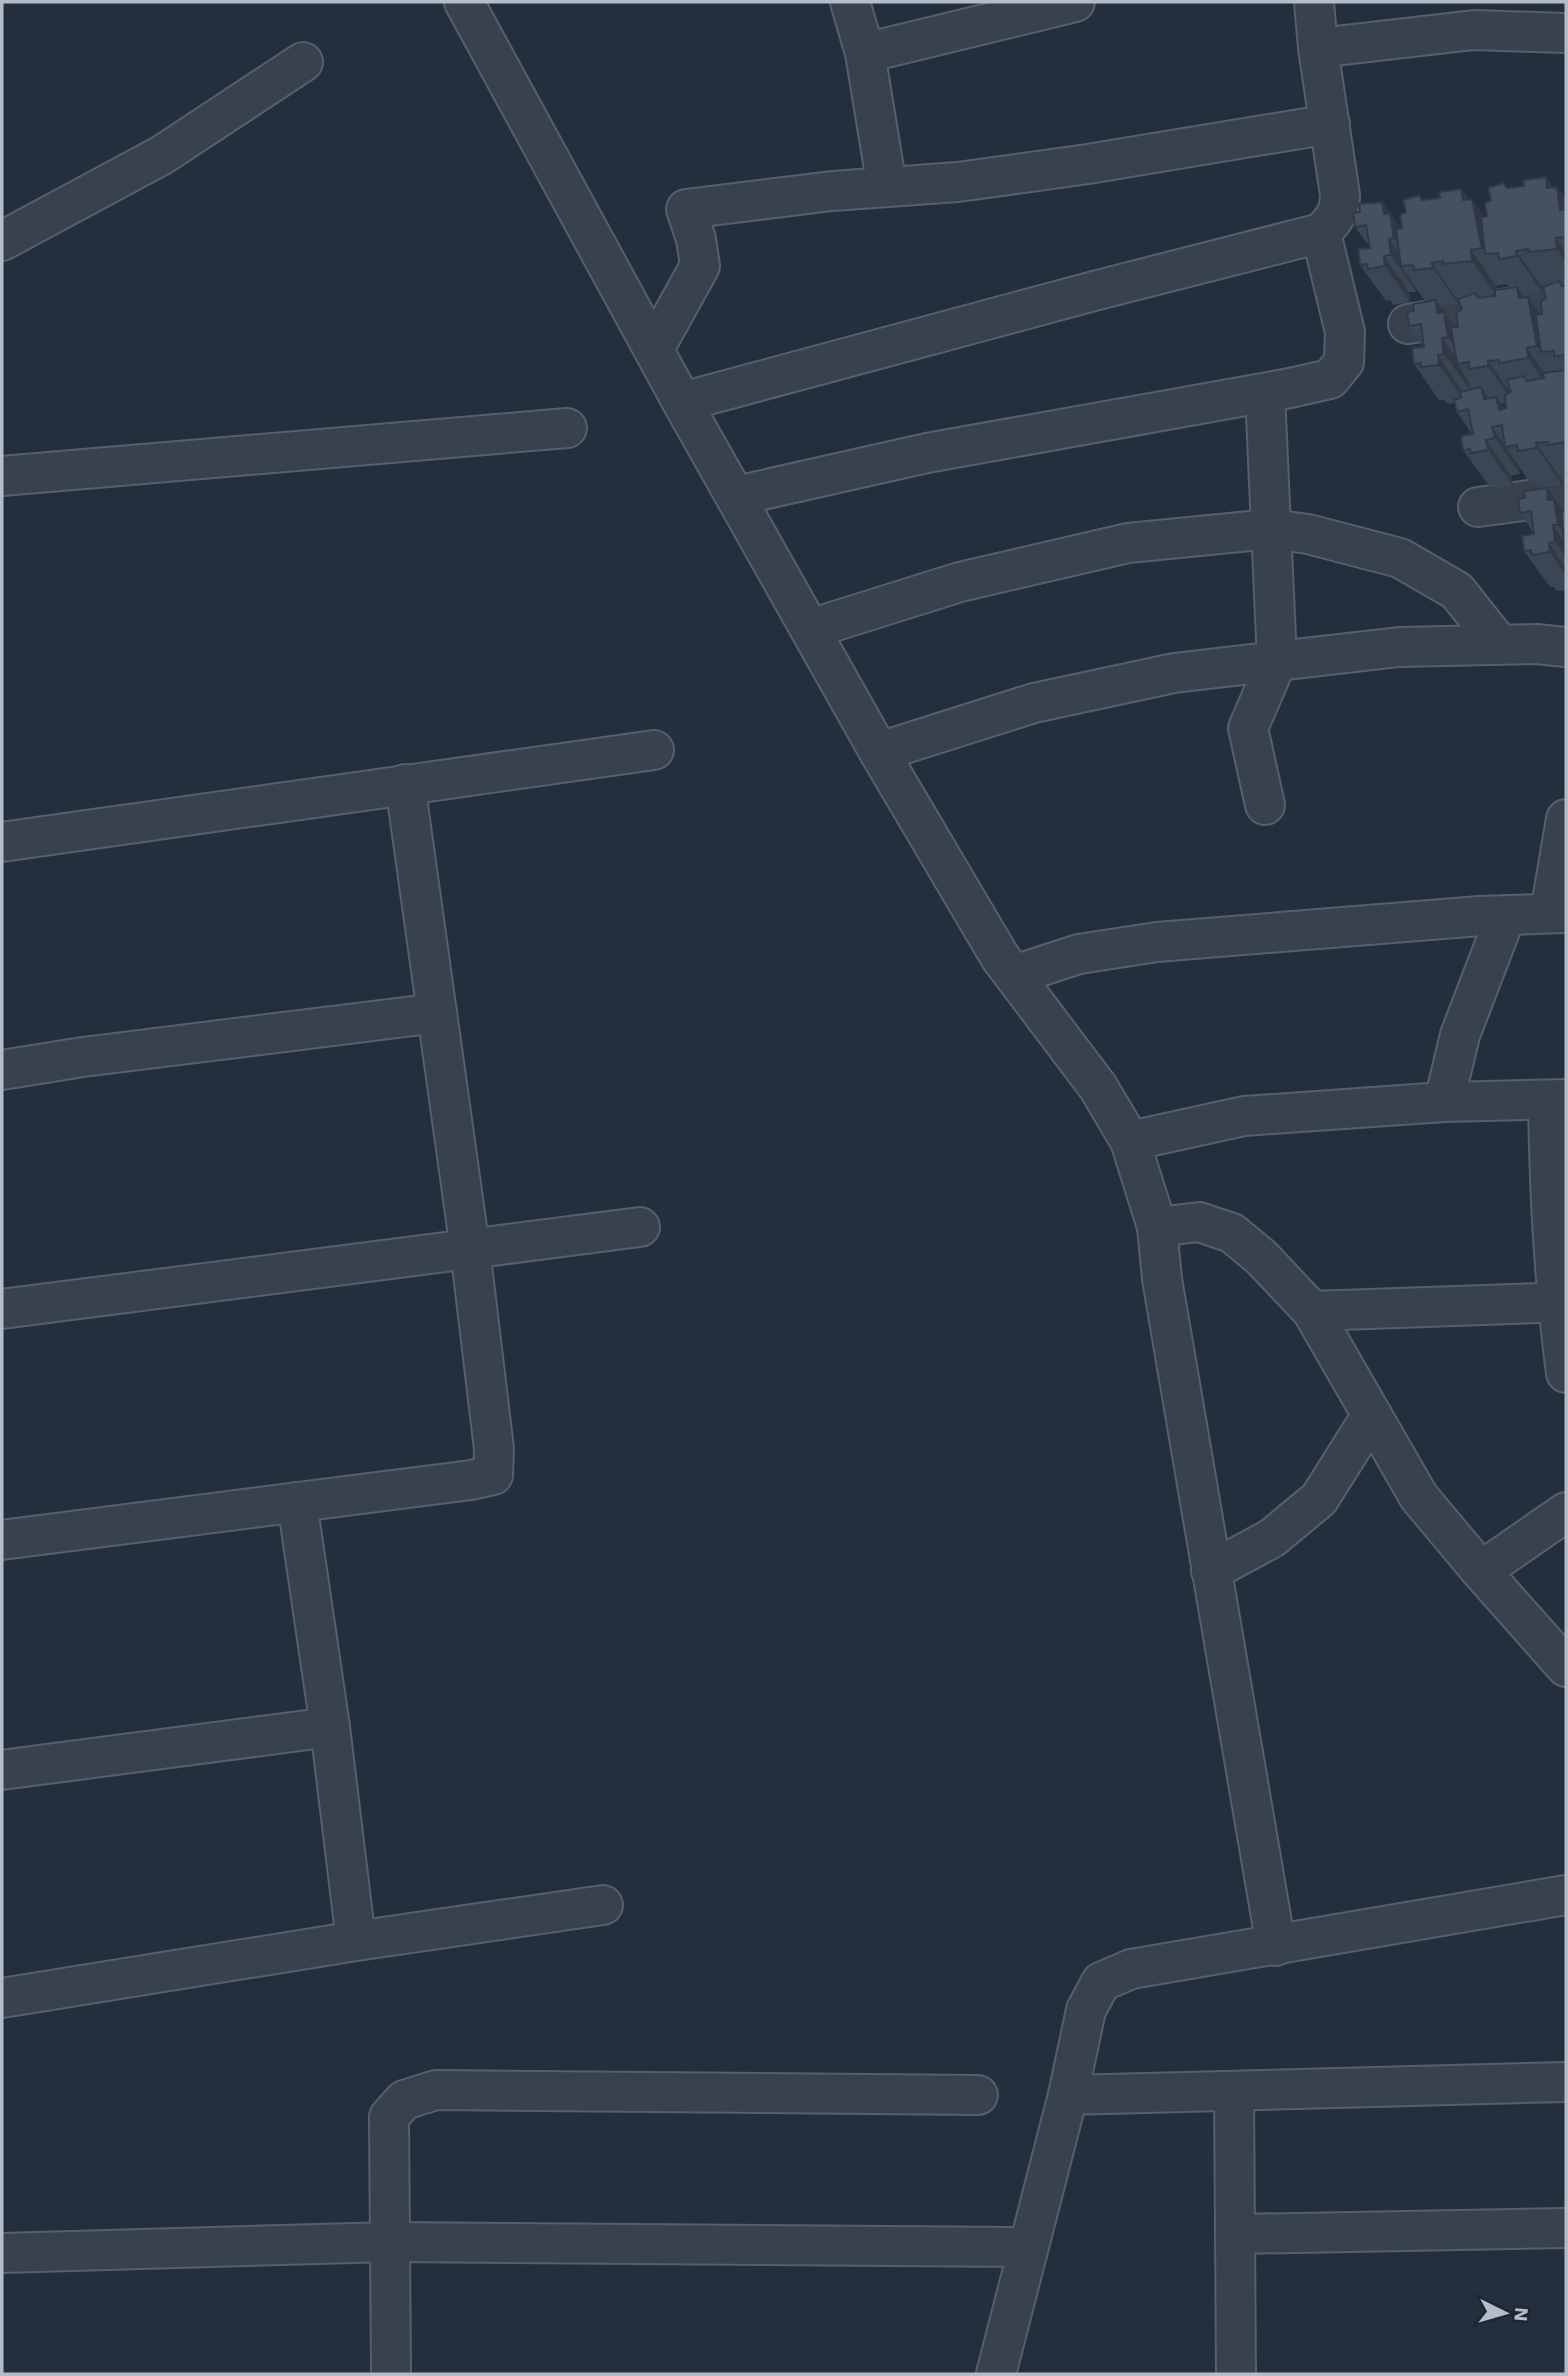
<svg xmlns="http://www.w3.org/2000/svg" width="1568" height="2376" viewBox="0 0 1568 2376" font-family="'Work Sans',sans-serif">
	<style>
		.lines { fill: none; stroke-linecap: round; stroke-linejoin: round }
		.minor-casing { stroke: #565f6c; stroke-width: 42 }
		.minor { stroke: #38414e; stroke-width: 38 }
		.wall { fill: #3b4654; fill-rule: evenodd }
		.shaded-wall { fill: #303945 }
		.building { fill: #455162; stroke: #303945; stroke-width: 2 }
	</style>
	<rect width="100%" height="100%" fill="#242f3e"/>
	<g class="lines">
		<defs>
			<g id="minor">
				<path d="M464,2L682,402L879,752L1000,957L1098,1087L1130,1141L1157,1227L1162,1279L1276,1946"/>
				<path d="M850,2L865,53L887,187"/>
				<path d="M1318,48L1474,30L1566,33"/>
				<path d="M865,53L1075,2"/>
				<path d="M2,241L162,155L303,62"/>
				<path d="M1408,324L1566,299"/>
				<path d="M654,349L700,266L696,239L686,209L832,191L958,182L1088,164L1330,124"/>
				<path d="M682,402L1094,291L1321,233C1333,221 1340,213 1340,195L1318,48L1314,2"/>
				<path d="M2,476L567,428"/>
				<path d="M736,496L927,453L1290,388L1330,379L1344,362L1345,332L1321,233"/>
				<path d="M1478,507L1566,495"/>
				<path d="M810,629L960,582L1128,543L1271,529L1308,534L1400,558L1457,591L1499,644"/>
				<path d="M879,752L1034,703L1174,673L1399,647L1536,644L1566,647"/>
				<path d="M1265,805L1248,728L1277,661L1265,393"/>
				<path d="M2,842L654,750"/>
				<path d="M1550,913L1566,819"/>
				<path d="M1014,975L1079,954L1157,942L1480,916L1566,913"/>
				<path d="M2,1070L83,1057L437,1013"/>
				<path d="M1548,1100C1549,1192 1554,1282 1566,1373"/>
				<path d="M1444,1102L1460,1035L1506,915"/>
				<path d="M1130,1141L1244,1116L1444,1102L1566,1099"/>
				<path d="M1157,1227L1199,1222L1232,1233L1261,1257L1312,1311L1419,1497L1481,1571L1566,1667"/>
				<path d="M2,1309L640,1227"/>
				<path d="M1312,1311L1566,1302"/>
				<path d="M297,1502L330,1727L356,1941"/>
				<path d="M2,1540L471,1480L493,1475L494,1449L470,1249L405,784"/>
				<path d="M1211,1571L1272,1538L1319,1499L1372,1415"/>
				<path d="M1481,1571L1566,1512"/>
				<path d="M2,1770L330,1727"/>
				<path d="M2,1998L356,1941L603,1905"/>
				<path d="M1234,2091L1236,2374"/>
				<path d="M1068,2095L1566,2082"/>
				<path d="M1236,2234L1566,2228"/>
				<path d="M2,2253L390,2242L1028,2247"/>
				<path d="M391,2374L389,2117L404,2100L436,2090L978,2095"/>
				<path d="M996,2374L1068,2095L1086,2010L1101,1982L1131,1969L1566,1895"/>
			</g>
		</defs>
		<use href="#minor" class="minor-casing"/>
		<use href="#minor" class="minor"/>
	</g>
	<g class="wall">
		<path d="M1557,187L1566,199V479L1562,480V485L1543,487L1539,481L1530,483L1518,465L1520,474L1511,476L1513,486L1496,489L1494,485L1489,486L1463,450L1472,434L1457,412L1455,403L1447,404L1444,400H1439L1414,364L1423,347L1409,326L1414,311L1426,302L1415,287L1416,292H1409L1410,302L1393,305L1390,300L1386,301L1360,265L1370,247L1355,227L1360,212L1382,202L1401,228L1422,200L1440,198L1461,189L1469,199L1484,216H1487L1507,188ZM1507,284L1509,288L1497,290L1496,286ZM1542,287H1544L1546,298L1542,314L1541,315L1524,297L1518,289H1520L1524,295L1542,292ZM1457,299H1458L1462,309L1458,327H1455L1440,306L1458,304ZM1506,403V408L1505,409L1501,404Z"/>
		<path d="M1518,499L1563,511L1566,510V590L1557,591L1554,587H1550L1524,551L1534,534L1520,513Z"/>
	</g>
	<g class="shaded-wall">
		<path d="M1546,177L1558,194L1557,187L1566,201V219L1547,188Z"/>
		<path d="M1461,189L1474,207L1472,199L1498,235V253L1486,254L1482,248L1463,200Z"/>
		<path d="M1382,202L1416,249V270L1394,238L1384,214Z"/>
		<path d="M1556,238L1566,253V262L1557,249Z"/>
		<path d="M1389,239L1407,265L1401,266L1415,287L1416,292L1391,255Z"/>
		<path d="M1471,250L1496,286L1497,297L1472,261Z"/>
		<path d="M1516,251L1542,287V292L1517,256Z"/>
		<path d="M1384,256L1409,292L1410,302L1385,266Z"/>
		<path d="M1432,263L1457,299L1458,304L1433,268Z"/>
		<path d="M1517,287L1530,305L1528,297L1553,333L1554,351L1542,352L1537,346L1519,298Z"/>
		<path d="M1436,300L1469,348V362L1466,363L1448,337L1437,313Z"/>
		<path d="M1442,338L1460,364H1457L1469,382L1470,390L1444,354Z"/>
		<path d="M1527,348L1552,384L1553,395L1528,358Z"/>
		<path d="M1438,355L1463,392L1465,401L1439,365Z"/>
		<path d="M1488,361L1513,397V402L1488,366Z"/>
		<path d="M1481,387L1506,423L1484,399Z"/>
		<path d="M1496,397L1522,433L1499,410Z"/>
		<path d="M1492,427L1518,465L1520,474L1495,438Z"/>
		<path d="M1486,440L1511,476L1513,486L1488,450Z"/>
		<path d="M1536,443L1562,480V485L1537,448Z"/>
		<path d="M1547,488L1566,515V536L1558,525L1548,500Z"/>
		<path d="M1553,525L1566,545L1565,548L1566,549V557L1555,542Z"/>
		<path d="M1549,543L1566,568V576L1550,552Z"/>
	</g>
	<g class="building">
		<path d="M1546,177L1547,188L1557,187L1560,210H1564L1563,200L1566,199V237L1556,238L1557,249L1528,252V249L1516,251L1517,256L1499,259L1498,253L1485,254L1481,217L1487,216L1485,203L1491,200L1488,188L1503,183L1507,188L1524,186L1523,180Z"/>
		<path d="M1461,189L1463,200L1472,199L1482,248L1471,250L1472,261L1444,264L1443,261L1432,263L1433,268L1414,270L1413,265L1401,266L1396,229L1402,228L1400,215L1406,212L1403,200L1419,195L1422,200L1440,198L1439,192Z"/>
		<path d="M1382,202L1384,214L1390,213L1394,238L1389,239L1391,255L1384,256L1385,266L1368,269L1367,264L1360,265L1358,249L1370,248L1366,225L1355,227L1353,213L1360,212L1359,204Z"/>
		<path d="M1559,281L1562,286H1566V355L1554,356V351L1541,352L1536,315L1542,314L1541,302L1546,298L1543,287Z"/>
		<path d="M1517,287L1519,298L1528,297L1537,346L1527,348L1528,358L1499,363V360L1488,361V366L1469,369V362L1457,364L1451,327H1458L1456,313L1462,309L1458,299L1475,293L1478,298L1495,296V290Z"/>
		<path d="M1436,300L1437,313L1444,312L1448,337L1442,338L1444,354L1438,355L1439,365L1421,367V363L1414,364L1412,348L1424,347L1421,324L1409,326L1407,312L1414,311L1413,304Z"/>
		<path d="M1566,370V442L1548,445V442L1536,443L1537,448L1518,451L1517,445L1505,447L1502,425L1492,427L1495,438L1486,440L1488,450L1471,453L1470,449L1463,450L1461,436L1473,434L1468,409L1457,412L1454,400L1461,398L1460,392L1481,387L1484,399L1496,397L1499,410L1506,408L1505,395L1511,392L1507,380L1523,376L1527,381L1544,378L1543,373Z"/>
		<path d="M1547,488L1548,500L1554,499L1558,525H1553L1555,542L1549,543L1550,552L1532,555L1531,550L1524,551L1522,536L1534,534L1531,511L1520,513L1518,499L1525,498L1524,491Z"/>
		<path d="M1566,510V548H1565L1561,511Z"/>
	</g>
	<rect width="1568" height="2376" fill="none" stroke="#b4bcc9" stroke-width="7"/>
	<g transform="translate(1505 2313) rotate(95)" stroke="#1d2633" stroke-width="5" paint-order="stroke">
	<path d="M0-5L12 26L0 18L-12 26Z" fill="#b4bcc9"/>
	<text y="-10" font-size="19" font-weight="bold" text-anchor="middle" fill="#b4bcc9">N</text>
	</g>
</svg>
